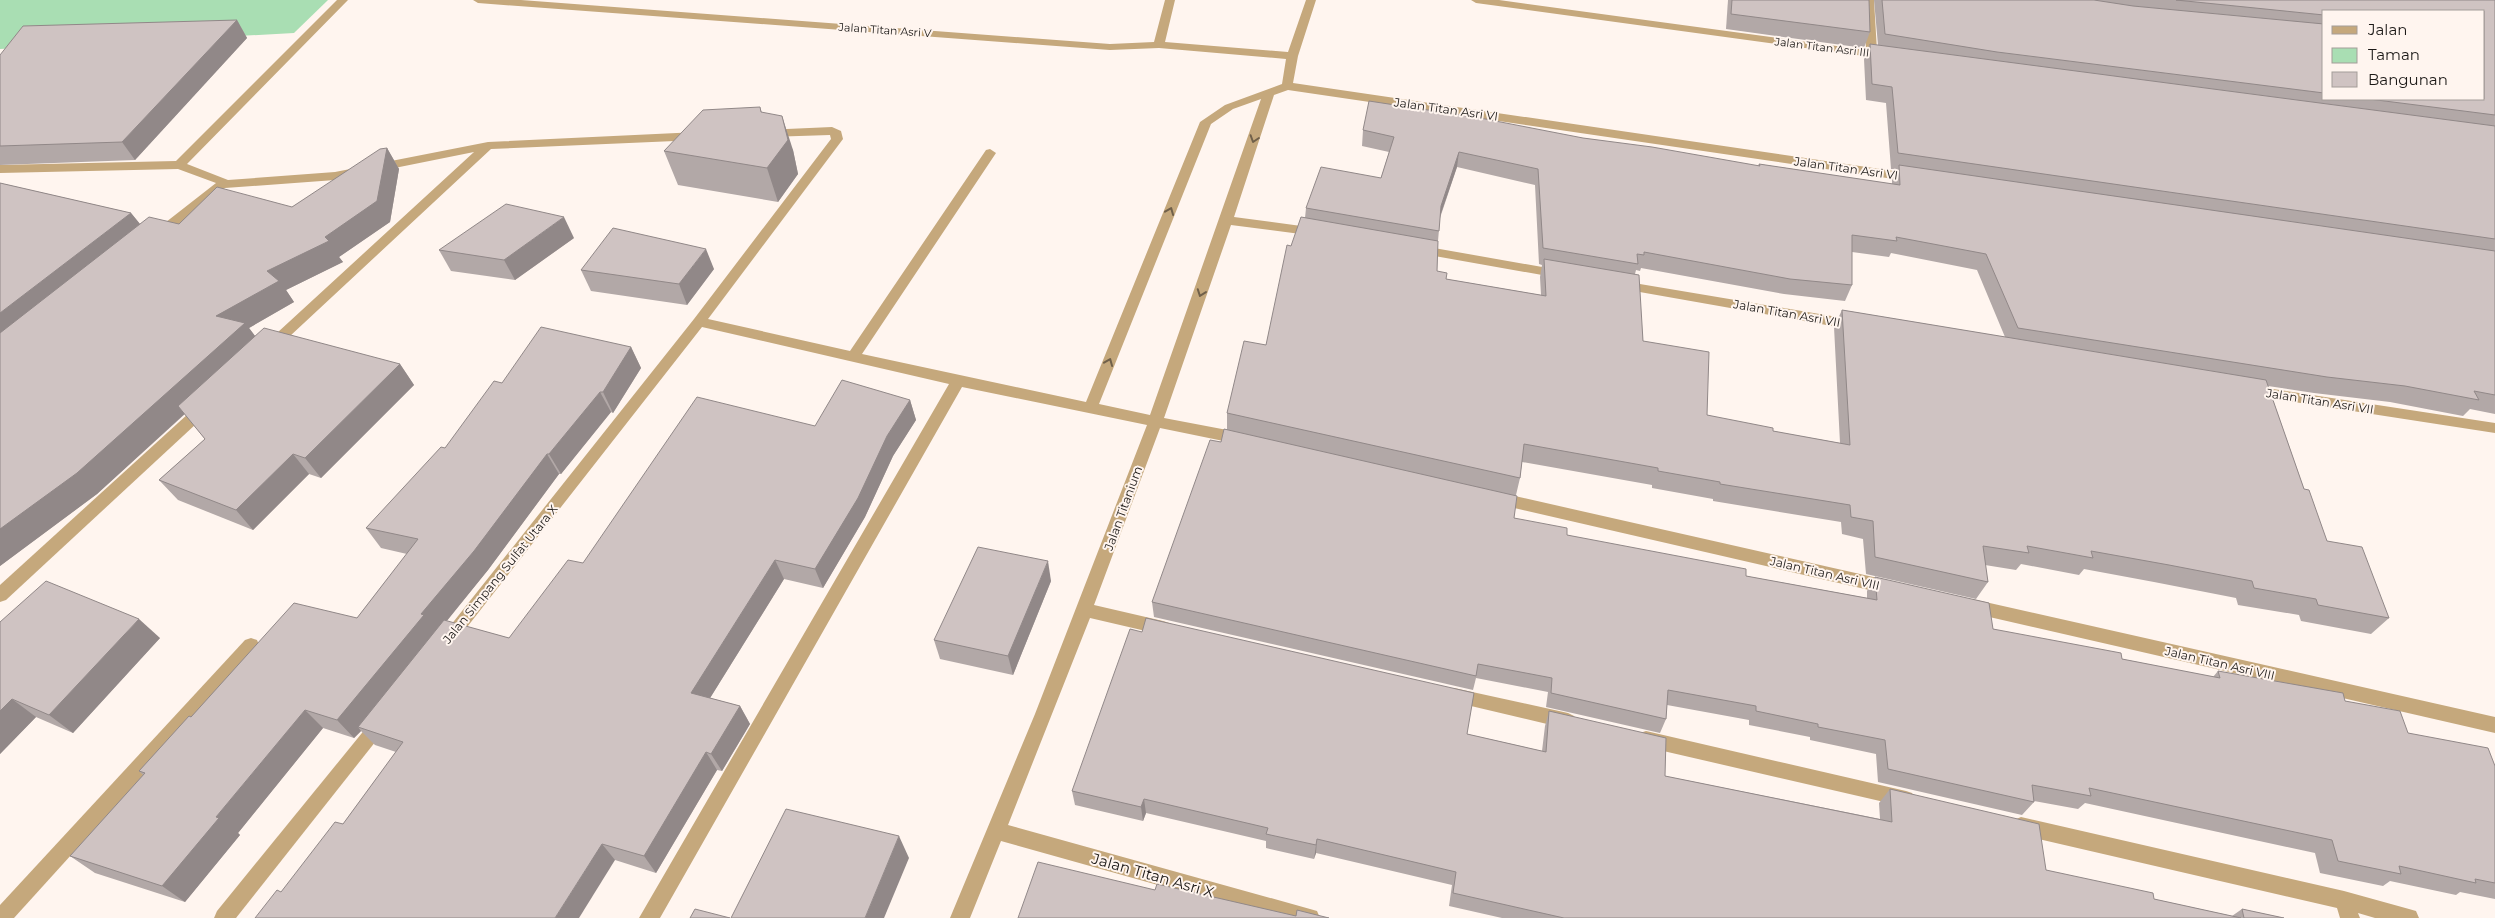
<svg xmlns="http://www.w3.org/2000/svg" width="2495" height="918" viewBox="0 0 2495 918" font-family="Montserrat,sans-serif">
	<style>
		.green { fill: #a9deb3 }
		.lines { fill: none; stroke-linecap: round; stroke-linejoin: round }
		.street { fill: #c5a87c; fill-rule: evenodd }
		.wall { fill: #b2a8a7; fill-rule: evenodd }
		.shaded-wall { fill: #918888 }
		.building { fill: #cfc3c2; stroke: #918888 }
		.oneway { stroke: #70604a }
		.labels { text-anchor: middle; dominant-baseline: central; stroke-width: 4; stroke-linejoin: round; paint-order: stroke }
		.far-street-label { font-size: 11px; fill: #1c1917; stroke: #fff5ef }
		.street-label { font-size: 12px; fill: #1c1917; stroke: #fff5ef }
		.near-street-label { font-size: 15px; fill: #1c1917; stroke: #fff5ef }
	</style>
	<rect width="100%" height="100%" fill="#fff5ef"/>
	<path class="green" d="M0,0H328L294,33L0,49Z"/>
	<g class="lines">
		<g class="street">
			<path d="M337,0H348L187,164L228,180L335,172L488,142L698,132L704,136L698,140L491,149L275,350H265L263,347L265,344L474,152L335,180L225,188L162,239H152L151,236L152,233L216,183L178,169L0,173V165L176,161Z"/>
			<path d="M473,0H521L1110,44L1154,42L1165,0H1175L1165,42L1288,52L1306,0H1316L1298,56L1293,83L1914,174L1920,178L1914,182L1288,90L1274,95L1234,217L1316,228L1322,232L1316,236L1231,225L1164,418L1243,433L1248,435L1250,439L1248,443L1243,445L1160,428L1094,605L1163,621L1169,623L1171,628L1169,633L1163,635L1090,618L1008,825L1310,909L1317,911L1320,918H1276L1001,841L970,918H950L1035,714L1147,425L962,387L660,918H639L949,384L702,327L453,645L447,647L441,645L439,640L694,319L831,139L830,135L768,137L762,133L764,130L832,127L841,131L843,139L708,319L850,351L986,150L990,149L996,153L862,354L1086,402L1200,122L1225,105L1282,84L1286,59L1159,48L1110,50L478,3ZM1261,99L1150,415L1099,404L1211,124L1233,109Z"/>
			<path d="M1471,0H1499L1866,50L1864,0H1874L1877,51L1890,54L1892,56L1886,59L1476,3Z"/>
			<path d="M1417,245L1559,270L1566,274L1559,278L1412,252L1411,249Z"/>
			<path d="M1622,281L1855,320L1862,325L1855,330L1617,288L1615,285L1617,282Z"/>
			<path d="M2253,386L2495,423V433L2248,395L2246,391Z"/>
			<path d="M205,402L210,403L212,407L210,411L6,600L0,602V585L200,403Z"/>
			<path d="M1497,492L1891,581L1897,583L1899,588L1897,593L1891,595L1497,504L1492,502L1489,498L1492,494Z"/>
			<path d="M1972,599L2495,717V733L1972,613L1966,611L1964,606L1966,601Z"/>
			<path d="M251,638L257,640L259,645L257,650L14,918H0V905L245,640Z"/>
			<path d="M1454,688L1568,713L1574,716L1577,721L1574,726L1568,729L1454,702L1448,700L1445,695L1448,690Z"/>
			<path d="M381,714L387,717L390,722L387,727L236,918H214L217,911L375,717Z"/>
			<path d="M1646,731L1906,791L1912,793L1915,799L1912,805L1906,807L1646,747L1640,745L1637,739L1640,733Z"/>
			<path d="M2021,817L2344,891L2409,909L2416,911L2419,918H2375L2358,913L2360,918H2340L2337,908L2021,835L2014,832L2012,826L2014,820Z"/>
		</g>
	</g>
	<g class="wall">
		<path d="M1728,0H1869L1870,32L1864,48L1726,29Z"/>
		<path d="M1874,0H2495V414L2470,409L2463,416L2390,402L2314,393L2268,386L2304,489L2327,541L2389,618L2371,634L2301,621L2299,615L2238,605L2236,598L2154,582L2084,569L2079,575L2021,564L2016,570L1985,565L1988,582L1976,599L1866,574L1863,539L1842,534L1841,522L1713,501V499L1652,488V485L1522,462L1520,478L1516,495L1514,518L1567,535L1746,576L1867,598V591L1875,577L1993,629L2122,659L2213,677L2218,671L2345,701L2408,733L2495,766V899L2460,892L2456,895L2390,881L2383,886L2320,873L2315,853L2085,803L2078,809L2034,801V802L2022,815L1878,782L1876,754L1810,740V737L1749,725V720L1667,705L1666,719L1660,733L1546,707L1548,692L1476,678L1473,690L1154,617L1152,602L1221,442L1227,430V413L1266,345L1291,246L1305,218L1306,208L1381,178L1389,152L1362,146L1363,130L1583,138L1758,166L1759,164L1892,184V180L1897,169H1891L1886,103L1866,100L1864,59L1870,44L1878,45ZM2324,11H2484V99H2324ZM1457,167L1535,185L1539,264L1542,265L1540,277L1541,295L1446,279L1437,271L1438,241L1440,218ZM1852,252L1889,257L1891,253L1977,270L2005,337L1842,310L1834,327L1840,443L1773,431L1707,415L1643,341L1635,274L1636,270L1640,271L1641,268L1784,294L1845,301L1852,285Z"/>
		<path d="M237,20L247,38L135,160L0,165V55Z"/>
		<path d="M760,107L762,113L793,150L798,174L778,202L678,185L664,151Z"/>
		<path d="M387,148L399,169L390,222L339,257L343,262L286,290L294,302L249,328L255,336L400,364L414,385L321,478L309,474L253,530L178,500L159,480L205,439L185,414L97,494L0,566V183L131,213L140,224H179L292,207Z"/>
		<path d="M574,238L515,280L451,271L439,250Z"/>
		<path d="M714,269L687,305L591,291L581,270Z"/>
		<path d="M631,347L641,368L613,413L611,412L561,474H559L488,570L446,621L509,638L583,563L815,426L910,400L916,420L893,456L865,517L823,588L784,579L710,698L740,706L750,724L722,771L717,770L656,873L615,860L281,892L343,824L396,752L375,745L361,731L354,738L323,728L238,833L240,835L185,902L95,873L70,856L143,775L139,771L191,717L357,618L407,554L381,548L366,528L445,448L502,383Z"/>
		<path d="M1051,581L1013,675L940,659L934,640Z"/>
		<path d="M0,622L160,638L73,733L36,717L0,754Z"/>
		<path d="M1549,711L1665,776L1880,819L1879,803L1890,789L2046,870L2154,899L2232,916L2242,909L2284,918H1502L1449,906L1452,885L1316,853L1314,859L1266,848V841L1146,813L1143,821L1075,805L1072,791L1467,734L1542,751L1545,726Z"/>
	</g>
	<g class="shaded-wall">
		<path d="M237,20L247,38L135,160L122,142Z"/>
		<path d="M782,116L793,150L798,174L778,202L767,168Z"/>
		<path d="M387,148L399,169L390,222L339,257L343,262L286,290L294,302L249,328L261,344L97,494L0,566V529L216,316L267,271L325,237Z"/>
		<path d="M1459,152L1457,167L1438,222L1441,206Z"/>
		<path d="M131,213L148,234L0,350V313Z"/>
		<path d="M564,217L574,238L515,280L504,260Z"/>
		<path d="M706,249L714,269L687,305L679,284Z"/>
		<path d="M631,347L641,368L613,413L603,392Z"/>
		<path d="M400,364L414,385L321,478L305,458Z"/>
		<path d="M600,392L611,412L561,474L549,454Z"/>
		<path d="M910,400L916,420L893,456L865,517L823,588L815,569L887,436Z"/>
		<path d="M293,454L309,474L253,530L236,510Z"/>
		<path d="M547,454L559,474L488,570L438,632L358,727L361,731L354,738L337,720L421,614Z"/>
		<path d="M775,560L784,579L702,711L691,693Z"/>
		<path d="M1048,561L1051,581L1013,675L1008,656Z"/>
		<path d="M139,619L160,638L73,733L49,715Z"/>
		<path d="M12,699L36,717L0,754V711Z"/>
		<path d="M740,706L750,724L722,771L711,754Z"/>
		<path d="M305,710L323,728L238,833L240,835L185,902L162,886L216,817Z"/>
		<path d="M706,752L717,770L656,873L644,856Z"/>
		<path d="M1144,799L1146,813L1143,821L1141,807Z"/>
		<path d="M899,836L909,858L884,918H865Z"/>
		<path d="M1317,839L1316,853L1314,859L1316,845Z"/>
		<path d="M602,844L615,860L579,918H555Z"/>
	</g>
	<g class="building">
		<path d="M1732,0H1869L1870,32L1731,14Z"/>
		<path d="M1882,0H2094L2133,6L2324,24V93L1997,52L1885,34Z"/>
		<path d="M2176,0H2495V115L2369,99H2484V11H2324V15Z"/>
		<path d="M237,20L122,142L0,146V55L23,26Z"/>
		<path d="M1870,44L2495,126V239L1898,153L1892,87L1872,84Z"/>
		<path d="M1369,101L1480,118L1583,138L1652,147L1760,166L1759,164L1900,185L1899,165L2495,251V395L2474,391L2479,400L2405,386L2327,377L2018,328L1986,254L1896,237L1897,241L1852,235V285L1790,279L1644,252V255L1637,254L1638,264L1543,248L1538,169L1459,152L1441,206L1439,231L1306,208L1321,167L1381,178L1394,137L1363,130Z"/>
		<path d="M760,107L761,112L782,116L788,140L767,168L664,151L703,110Z"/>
		<path d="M387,148L377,201L325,237L329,241L267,271L279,281L216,316L245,323L77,473L0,529V333L149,217L179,224L217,187L292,207L380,149Z"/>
		<path d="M0,183L131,213L0,313Z"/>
		<path d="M506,204L564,217L504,260L439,250Z"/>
		<path d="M1301,217L1438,241L1437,271L1447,273L1446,279L1546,296L1544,259L1639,275L1643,341L1709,352L1707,415L1773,428V431L1850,445L1842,310L2266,380L2304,489L2309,490L2327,541L2362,547L2389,618L2318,605L2316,599L2254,588L2252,581L2169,565L2091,551L2093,558L2027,546L2029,553L1983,546L1988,582L1875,557L1873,521L1851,517L1850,505L1720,484V482L1658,471V468L1524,444L1520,478L1227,413L1244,341L1266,345L1287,245L1291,246Z"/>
		<path d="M613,228L706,249L679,284L581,270Z"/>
		<path d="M541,327L631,347L603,392H600L549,454H547L474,551L421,614L424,615L337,720L305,710L216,817L219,818L162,886L70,856L145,773L139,771L189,716L191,717L294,603L357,618L418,539L366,528L441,447L445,448L494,381L502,383Z"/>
		<path d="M264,328L400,364L305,458L293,454L236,510L159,480L205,439L178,406Z"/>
		<path d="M842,380L910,400L887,436L858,498L815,569L775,560L691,693L740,706L711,754L706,752L644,856L602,844L555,918H255L277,890L281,892L335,822L343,824L403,742L358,727L444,620L509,638L568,560L583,563L697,397L815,426Z"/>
		<path d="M1224,429L1517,496L1514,518L1567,528V535L1746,569V576L1877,600L1875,577L1989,603L1993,629L2121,653L2122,659L2220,678L2218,671L2343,693L2345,701L2400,711L2408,733L2488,748L2495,766V883L2475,879L2476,883L2399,866L2401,874L2338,861L2332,840L2089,788L2091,796L2032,785L2034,802L1888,769L1885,740L1818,727V724L1756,711V706L1668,690L1666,719L1551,693L1552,678L1478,664L1476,676L1152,602L1210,440L1221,442Z"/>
		<path d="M978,547L1048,561L1008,656L934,640Z"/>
		<path d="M46,581L139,619L49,715L12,699L0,711V622Z"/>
		<path d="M1146,618L1474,693L1467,734L1546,752L1549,711L1666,738L1665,776L1892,822L1890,789L2039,824L2046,870L2153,893L2154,899L2241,918H1564L1453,893L1456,872L1317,839L1316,845L1266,834L1268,828L1144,799L1141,807L1072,791L1130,629L1142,632Z"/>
		<path d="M786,809L899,836L865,918H731Z"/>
		<path d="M1038,862L1155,890L1157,884L1296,916L1297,910L1329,918H1018Z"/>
		<path d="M695,909L730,918H690Z"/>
		<path d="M2242,909L2284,918H2244Z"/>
	</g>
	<defs><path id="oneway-chevron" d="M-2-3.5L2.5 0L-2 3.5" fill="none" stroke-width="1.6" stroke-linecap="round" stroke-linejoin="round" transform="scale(1.25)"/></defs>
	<g class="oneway">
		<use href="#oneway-chevron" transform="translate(1254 139) rotate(108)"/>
		<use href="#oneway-chevron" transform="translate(1170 211) rotate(-68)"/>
		<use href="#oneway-chevron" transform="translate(1201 293) rotate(110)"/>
		<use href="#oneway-chevron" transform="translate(1109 362) rotate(-68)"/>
	</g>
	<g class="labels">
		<g class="far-street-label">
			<text transform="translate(885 30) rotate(4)">Jalan Titan Asri V</text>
			<text transform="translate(1822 47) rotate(7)">Jalan Titan Asri III</text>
		</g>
		<g class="street-label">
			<text transform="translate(1446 109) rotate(8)">Jalan Titan Asri VI</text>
			<text transform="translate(1846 168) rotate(8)">Jalan Titan Asri VI</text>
			<text transform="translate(1787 313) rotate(10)">Jalan Titan Asri VII</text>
			<text transform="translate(2320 401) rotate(9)">Jalan Titan Asri VII</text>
			<text transform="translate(1123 508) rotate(-70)">Jalan Titanium</text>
			<text transform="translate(1825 573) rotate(13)">Jalan Titan Asri VIII</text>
			<text transform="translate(500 574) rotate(-51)">Jalan Simpang Sulfat Utara X</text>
			<text transform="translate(2220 663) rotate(13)">Jalan Titan Asri VIII</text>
		</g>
		<g class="near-street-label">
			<text transform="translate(1153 875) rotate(16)">Jalan Titan Asri X</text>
		</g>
	</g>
	<rect x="2322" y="10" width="162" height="90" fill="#fff5ef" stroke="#a49d99"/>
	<rect x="2332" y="26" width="25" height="8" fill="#c5a87c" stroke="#a49d99"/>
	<text x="2368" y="35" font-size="15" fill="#1c1917">Jalan</text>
	<rect x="2332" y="48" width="25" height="15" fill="#a9deb3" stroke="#a49d99"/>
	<text x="2368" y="60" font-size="15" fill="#1c1917">Taman</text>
	<rect x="2332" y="72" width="25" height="15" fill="#cfc3c2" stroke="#a49d99"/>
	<text x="2368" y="85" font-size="15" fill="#1c1917">Bangunan</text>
</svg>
